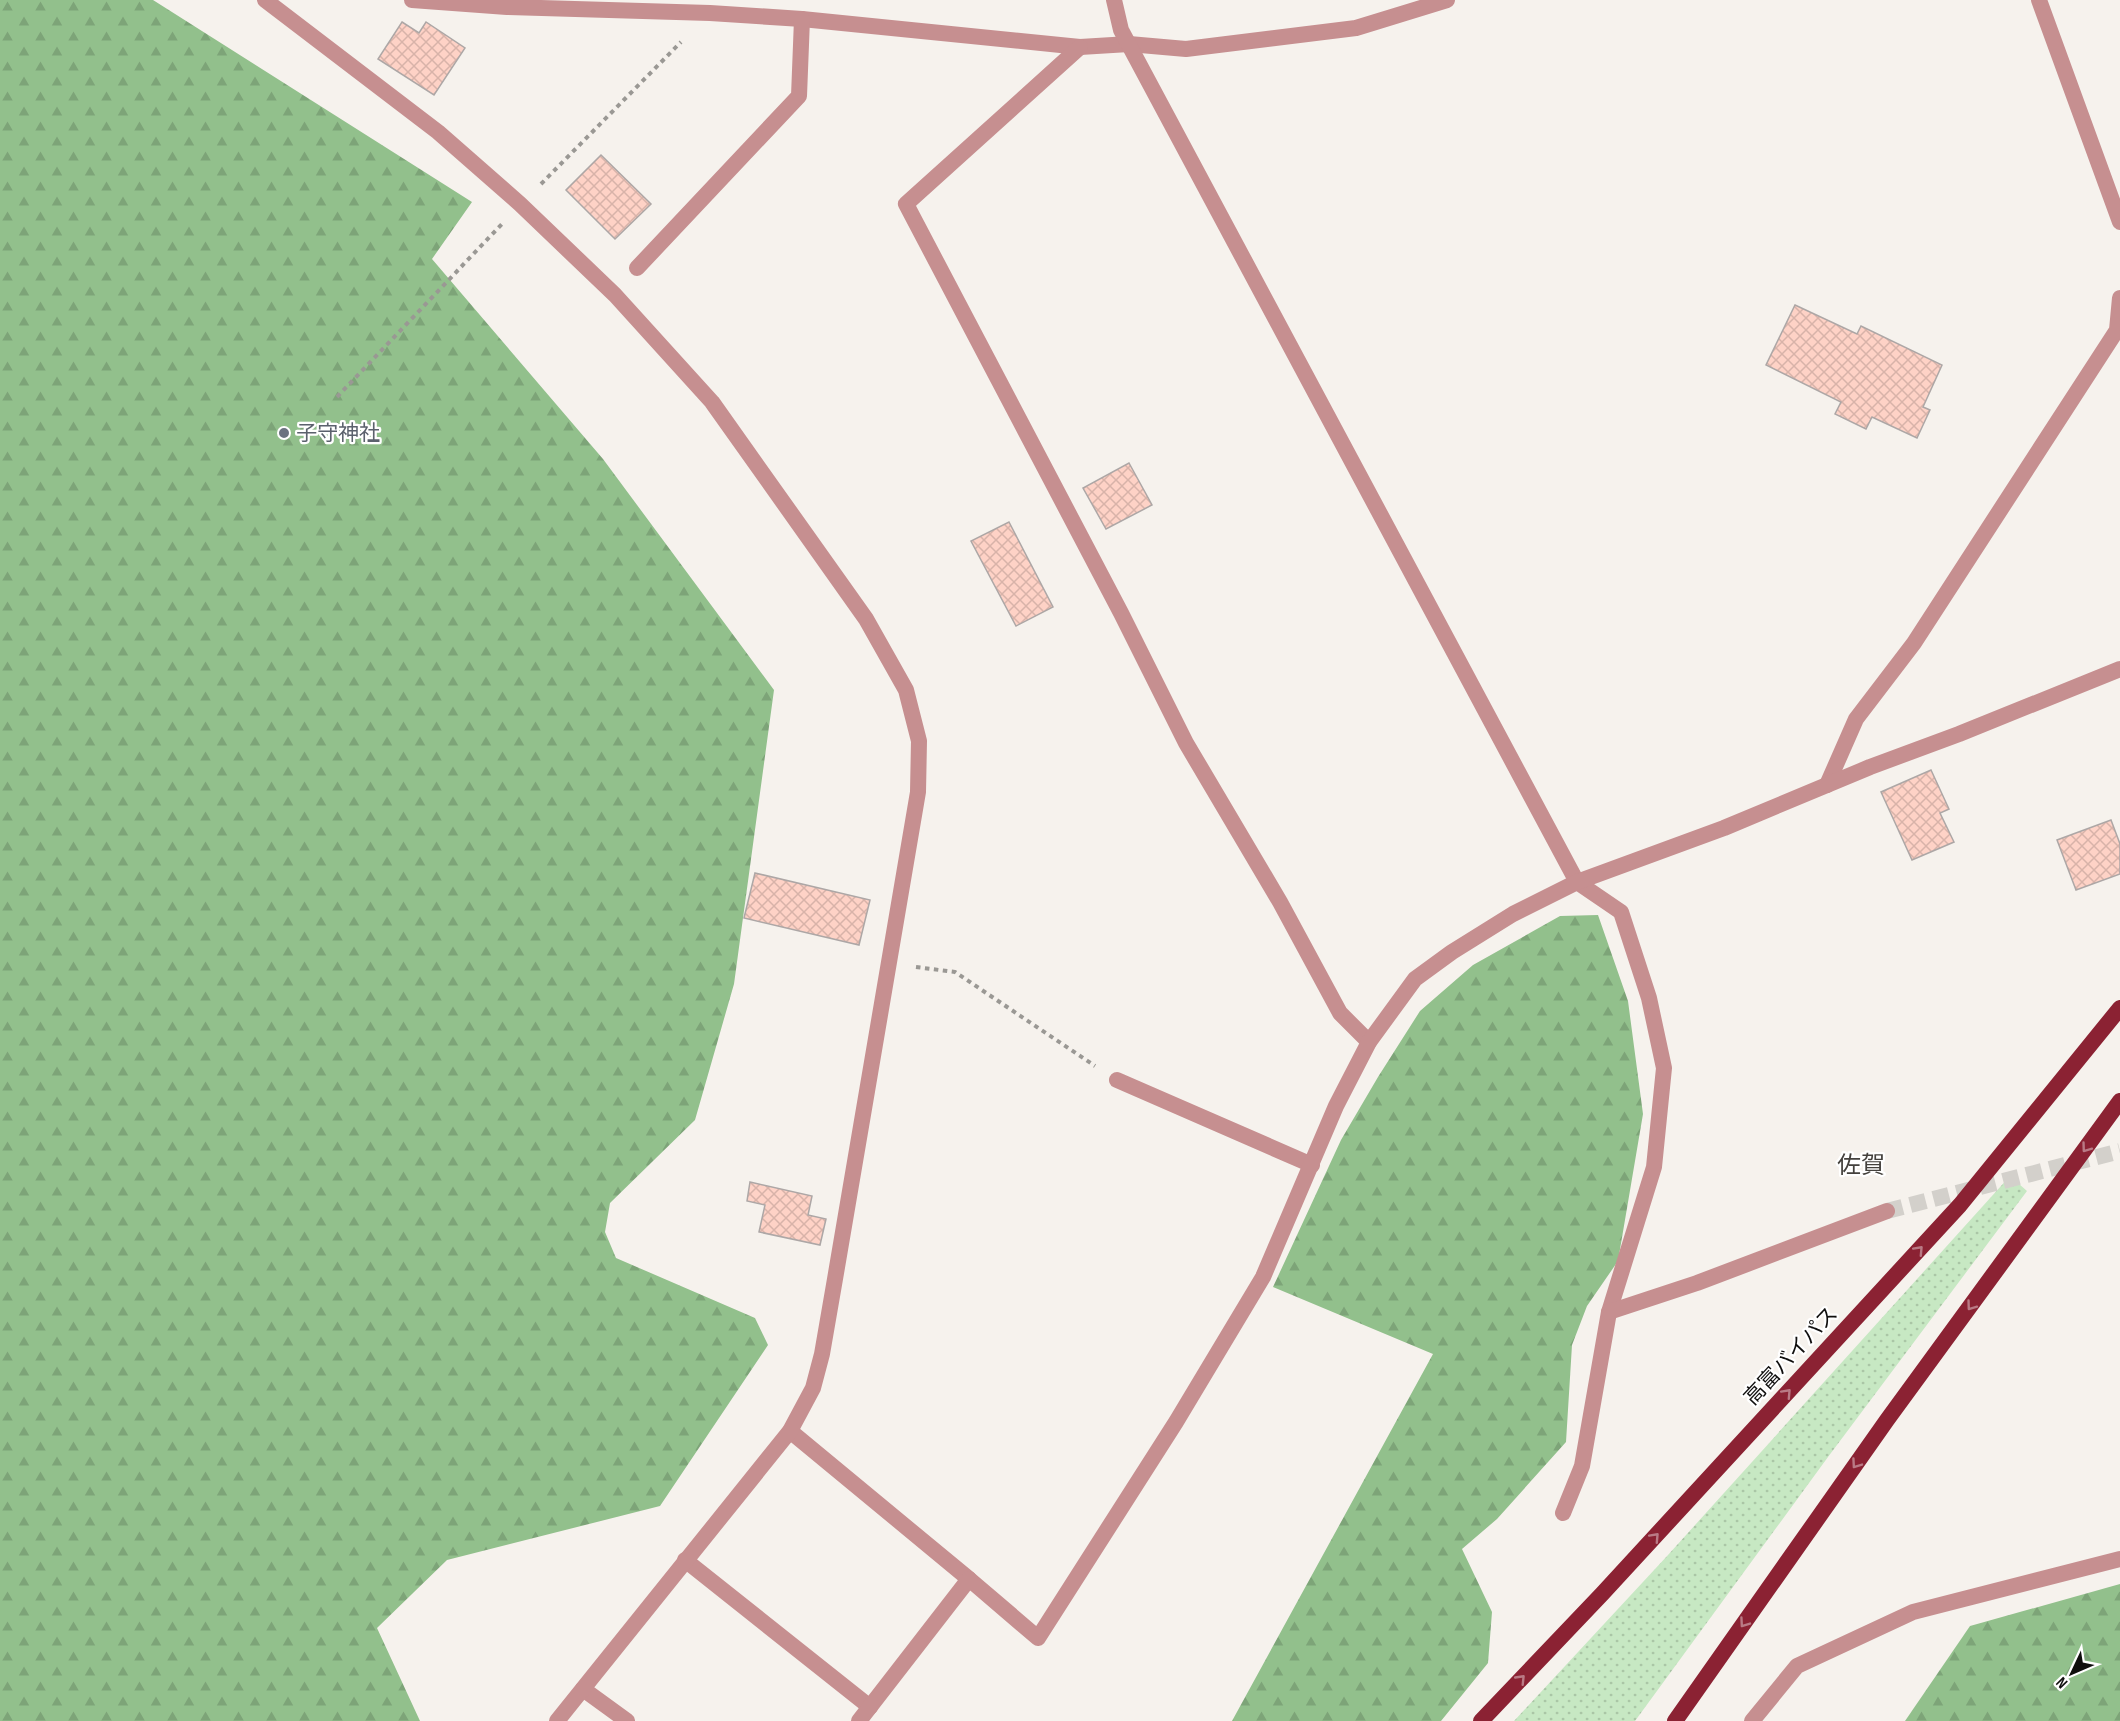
<svg xmlns="http://www.w3.org/2000/svg" width="2120" height="1721" viewBox="0 0 2120 1721" font-family="'Sofia Sans Condensed','Noto Sans JP',sans-serif">
	<style>
		.grass { fill: url(#grass-dots) }
		.forest { fill: url(#forest-firs) }
		.building { fill: url(#building-cross-hatch); stroke: #ada7a6; stroke-width: 1.5 }
		.lines { fill: none; stroke-linecap: round; stroke-linejoin: round }
		.minor-tunnel { stroke: #d3d0cb; stroke-width: 16; stroke-dasharray: 16 8; stroke-linecap: butt }
		.path { stroke: #9a9894; stroke-width: 4; stroke-dasharray: 4.5 4.5; stroke-linecap: butt }
		.service { stroke: #c68f90; stroke-width: 16 }
		.minor { stroke: #c68f90; stroke-width: 16 }
		.trunk { stroke: #8b2233; stroke-width: 16 }
		.oneway { stroke: #b97a85 }
		.worship-dot { fill: #6b7280; stroke: #fff; stroke-width: 2 }
		.labels { text-anchor: middle; dominant-baseline: central; stroke-width: 4.5; stroke-linejoin: round; paint-order: stroke }
		.worship-label { font-size: 21px; fill: #5b616d; stroke: #fff; text-anchor: start }
		.street-label { font-size: 21px; fill: #0f0e0d; stroke: #fff }
		.quarter-label { font-size: 24px; fill: #44413d; stroke: #fff }
	</style>
	<defs>
		<pattern id="grass-dots" width="8" height="8" patternUnits="userSpaceOnUse" patternTransform="scale(1.5)"><rect width="8" height="8" fill="#c7e8c3"/><path d="M2 2h.1M6 6h.1" fill="none" stroke="#aac6a6" stroke-width="1.8" stroke-linecap="round"/></pattern>
		<pattern id="forest-firs" width="22" height="20" patternUnits="userSpaceOnUse" patternTransform="scale(1.5)"><rect width="22" height="20" fill="#92c08c"/><path d="M5 1l3.5 6h-7zM16 11l3.5 6h-7z" fill="#7da478"/></pattern>
		<pattern id="building-cross-hatch" width="8" height="8" patternUnits="userSpaceOnUse" patternTransform="scale(1.5)"><rect width="8" height="8" fill="#fed2c6"/><path d="M0 0l8 8M0 8l8-8" fill="none" stroke="#d8b3a9"/></pattern>
	</defs>
	<rect width="100%" height="100%" fill="#f6f2ed"/>
	<path class="grass" d="M2010,1176L2027,1191L1828,1457L1635,1721H1514L1668,1555Z"/>
	<g class="forest">
		<path d="M0,0H153L472,202L432,259L603,459L774,690L734,984L695,1120L610,1203L605,1232L616,1258L755,1318L768,1345L660,1506L447,1560L377,1628L420,1721H0Z"/>
		<path d="M1598,915L1628,1001L1643,1114L1618,1261L1587,1306L1572,1345L1566,1442L1497,1519L1462,1549L1492,1612L1488,1663L1441,1721H1232L1433,1354L1273,1287L1341,1140L1378,1077L1420,1011L1473,965L1560,916Z"/>
		<path d="M2120,1584V1721H1905L1970,1626Z"/>
	</g>
	<g class="building">
		<path d="M402,22L419,33L426,22L465,48L434,95L378,59Z"/>
		<path d="M601,155L651,204L615,239L566,190Z"/>
		<path d="M1795,305L1857,334L1861,326L1942,365L1923,407L1930,410L1917,438L1872,417L1866,429L1835,414L1841,402L1766,365Z"/>
		<path d="M1129,463L1152,505L1106,529L1083,488Z"/>
		<path d="M1009,522L1053,607L1016,626L971,541Z"/>
		<path d="M1931,770L1949,809L1940,813L1954,842L1912,860L1881,792Z"/>
		<path d="M2111,820L2120,844V874L2076,890L2057,840Z"/>
		<path d="M755,873L870,900L859,945L744,918Z"/>
		<path d="M750,1182L812,1196L808,1215L826,1219L820,1245L759,1232L765,1205L747,1201Z"/>
	</g>
	<g class="lines">
		<path class="minor-tunnel" d="M1887,1211L2120,1151"/>
		<g class="path">
			<path d="M541,184L681,42"/>
			<path d="M337,397L502,224"/>
			<path d="M916,967L955,972L1095,1066"/>
		</g>
		<g class="service">
			<path d="M1117,1080L1312,1165"/>
			<path d="M790,1431L969,1579"/>
			<path d="M685,1560L870,1707"/>
			<path d="M583,1689L627,1721"/>
		</g>
		<g class="minor">
			<path d="M265,0L438,132L520,204L615,295L712,402L866,619L906,690L919,741L918,792L835,1279L822,1354L813,1388L790,1431L557,1721"/>
			<path d="M412,0L507,7L710,13L802,19L1080,47L1129,44L1186,49L1356,28L1447,0"/>
			<path d="M1114,0L1121,30L1577,882L1621,912L1649,998L1664,1068L1654,1167L1609,1312L1582,1466L1563,1513"/>
			<path d="M2039,0L2120,222"/>
			<path d="M1080,47L906,204L1121,613L1186,743L1280,902L1340,1013L1369,1042"/>
			<path d="M637,268L799,96L802,19"/>
			<path d="M1827,785L1856,719L1914,643L2117,330L2120,298"/>
			<path d="M1609,1312L1697,1283L1887,1211"/>
			<path d="M859,1721L969,1579L1038,1638L1176,1422L1263,1277L1336,1106L1369,1042L1415,979L1452,952L1513,914L1577,882L1724,828L1870,767L1959,734L2120,669"/>
			<path d="M1752,1721L1797,1666L1913,1612L2120,1559"/>
		</g>
		<g class="trunk">
			<path d="M1481,1721L1602,1594L1960,1205L2120,1008"/>
			<path d="M1675,1721L1887,1420L2120,1101"/>
		</g>
	</g>
	<defs><path id="oneway-chevron" d="M-2-3.5L2.5 0L-2 3.5" fill="none" stroke-width="1.6" stroke-linecap="round" stroke-linejoin="round" transform="scale(1.5)"/></defs>
	<g class="oneway">
		<use href="#oneway-chevron" transform="translate(2086 1148) rotate(126)"/>
		<use href="#oneway-chevron" transform="translate(1919 1250) rotate(-47)"/>
		<use href="#oneway-chevron" transform="translate(1971 1306) rotate(126)"/>
		<use href="#oneway-chevron" transform="translate(1787 1393) rotate(-47)"/>
		<use href="#oneway-chevron" transform="translate(1856 1464) rotate(125)"/>
		<use href="#oneway-chevron" transform="translate(1655 1537) rotate(-47)"/>
		<use href="#oneway-chevron" transform="translate(1744 1623) rotate(125)"/>
		<use href="#oneway-chevron" transform="translate(1521 1679) rotate(-46)"/>
	</g>
	<circle class="worship-dot" cx="284" cy="433" r="6"/>
	<g class="labels">
		<g class="worship-label">
			<text x="296" y="433">子守神社</text>
		</g>
		<g class="street-label">
			<text transform="translate(1791 1356) rotate(-47)">高富バイパス</text>
		</g>
		<g class="quarter-label">
			<text x="1861" y="1165">佐賀</text>
		</g>
	</g>
	<g transform="translate(2072 1673) rotate(226)" stroke="#ffffff" stroke-width="4.5" paint-order="stroke">
	<path d="M0-4.5L10 22L0 15L-10 22Z" fill="#0f0e0d"/>
	<text y="-9" font-size="16" font-weight="bold" text-anchor="middle" fill="#0f0e0d">N</text>
	</g>
</svg>
